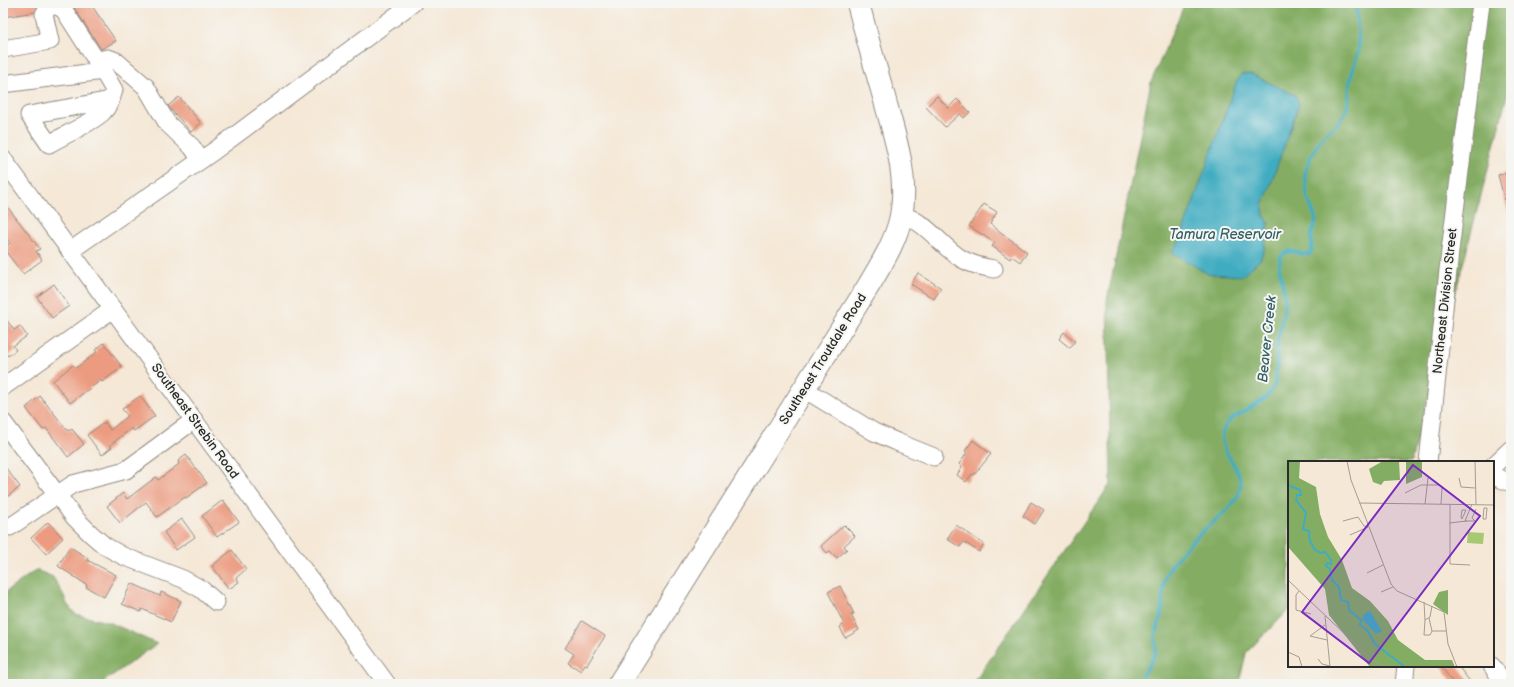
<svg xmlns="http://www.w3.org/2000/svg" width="1514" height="687" viewBox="0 0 1514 687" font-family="'Balsamiq Sans',sans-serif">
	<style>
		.forest { fill: #84ad64; stroke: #586c48 }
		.water { fill: #41acc1; stroke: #366c76 }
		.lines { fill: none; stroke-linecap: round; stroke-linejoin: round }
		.stream { stroke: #41acc1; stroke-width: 3.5 }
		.building { fill: #ec9b80 }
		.minor-casing { stroke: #908a81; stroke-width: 19 }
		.major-casing { stroke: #908a81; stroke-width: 24 }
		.minor { stroke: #fff; stroke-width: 17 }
		.major { stroke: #fff; stroke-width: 22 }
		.labels { text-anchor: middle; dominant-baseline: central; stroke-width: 4; stroke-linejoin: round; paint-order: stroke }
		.street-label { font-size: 13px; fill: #2b2b2b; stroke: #f6f6f2 }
		.water-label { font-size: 14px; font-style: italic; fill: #345f67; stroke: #f6f6f2 }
		.inset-river { fill: none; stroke: #41acc1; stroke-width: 2 }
		.inset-road { fill: none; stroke: #a49c92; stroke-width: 1 }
		.view { fill: #7b2cbf; fill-opacity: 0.15; stroke: #7b2cbf; stroke-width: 2 }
		.inset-edge { fill: none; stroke: #2b2b2b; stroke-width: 2 }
	</style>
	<rect width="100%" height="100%" fill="#f6f6f2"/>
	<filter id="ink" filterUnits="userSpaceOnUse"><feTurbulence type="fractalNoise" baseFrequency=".025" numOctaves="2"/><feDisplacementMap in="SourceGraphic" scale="8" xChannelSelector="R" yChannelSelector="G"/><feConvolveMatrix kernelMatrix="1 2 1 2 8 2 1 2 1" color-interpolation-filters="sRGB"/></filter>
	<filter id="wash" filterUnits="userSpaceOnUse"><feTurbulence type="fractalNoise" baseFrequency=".012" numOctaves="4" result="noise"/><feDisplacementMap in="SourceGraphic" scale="16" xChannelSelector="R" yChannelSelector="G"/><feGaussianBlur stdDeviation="0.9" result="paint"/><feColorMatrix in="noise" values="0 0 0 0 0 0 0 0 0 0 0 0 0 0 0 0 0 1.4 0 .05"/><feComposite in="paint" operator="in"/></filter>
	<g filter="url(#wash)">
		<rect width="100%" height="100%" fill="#f5e8d7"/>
		<g class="forest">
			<path d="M1185,3H1511V81L1411,462H1289V610L1246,653L1239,684H973L1111,483L1107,301L1151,82Z"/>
			<path d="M36,570L53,577L64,596L67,604L75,614L111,623L157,644L100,684H3V594Z"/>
		</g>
		<path class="water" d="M1242,74H1251L1295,95L1299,104L1263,206L1264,215L1269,223L1264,250L1260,260L1242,276L1208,274L1171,252L1179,242L1236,83Z"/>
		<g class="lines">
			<path class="stream" d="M1136,684C1142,676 1156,657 1156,647C1156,642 1154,638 1156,632C1158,624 1161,618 1162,609C1163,596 1162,582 1168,571C1176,556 1194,539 1206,528C1218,518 1233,508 1239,493C1248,472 1218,453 1222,434C1227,408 1270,412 1276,378C1278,365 1276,352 1278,339C1280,327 1285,312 1285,300C1285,285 1276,270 1281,256L1289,251L1309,255L1312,249L1311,236L1316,220L1307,196L1305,173L1312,154L1322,137L1337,124L1345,113L1349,99V87L1353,69L1359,50L1356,3"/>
		</g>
		<g id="blocks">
			<g class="building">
				<path d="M3,3H39L35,12L3,17Z"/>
				<path d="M71,3H90L116,41L101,49Z"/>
				<path d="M937,96L948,108L957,99L970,112L964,118L960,114L945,127L926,107Z"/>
				<path d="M179,97L201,123L191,132L168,106Z"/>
				<path d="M1511,172V213H1508L1498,175Z"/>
				<path d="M3,201L40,249L36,251L42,260L23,274L3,248L10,243L3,233Z"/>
				<path d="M984,204L997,212L990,224L1027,252L1020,262L1012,256L1010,259L992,246L995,243L969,226Z"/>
				<path d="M918,273L941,288L934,299L911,284Z"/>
				<path d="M54,284L69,306L52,318L37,297Z"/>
				<path d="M3,315L14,330L20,326L27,336L13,346L16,350L8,356L5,352L3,354Z"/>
				<path d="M1064,332L1075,341L1070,348L1059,339Z"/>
				<path d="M104,343L122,367L102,382L101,380L70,403L53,381L73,365L76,368L97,352L95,350Z"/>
				<path d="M40,396L68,431L72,429L84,444L68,457L46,428L43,430L26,408Z"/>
				<path d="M140,396L155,416L134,431L132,428L110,445L112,447L102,455L87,435L105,422L110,430L128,416L122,409Z"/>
				<path d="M973,440L991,454L974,475L972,474L966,482L957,475L962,467L959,464L967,453L965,451Z"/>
				<path d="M186,455L207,483L186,498L185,497L157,517L146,502L120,523L107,506L123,493L127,499L156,477L158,480L179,464L178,461Z"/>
				<path d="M3,464L20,487L3,500Z"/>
				<path d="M223,500L239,522L217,537L202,516Z"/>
				<path d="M1031,502L1044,510L1035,524L1023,516Z"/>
				<path d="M182,519L195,537L176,550L164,532Z"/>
				<path d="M48,522L63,538L46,554L31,538Z"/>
				<path d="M844,525L855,536L844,546L847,549L837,558L830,551L827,553L821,546Z"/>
				<path d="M956,525L984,544L979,552L964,542L960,547L947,539Z"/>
				<path d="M70,547L88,558L87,560L116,575L104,597L86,587L87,585L58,566Z"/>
				<path d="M232,550L246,569L236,578L239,582L229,589L212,566Z"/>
				<path d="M131,583L160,596L161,592L181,601L171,622L142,609L141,612L122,604Z"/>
				<path d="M840,586L854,614L851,615L859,630L845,638L840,627L844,624L828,592Z"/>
				<path d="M582,621L605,636L587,665L585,664L581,671L568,663L574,654L565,648Z"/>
				<path d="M1441,666H1458L1472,684H1454Z"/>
			</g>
		</g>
	</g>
	<g filter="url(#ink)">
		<use href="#blocks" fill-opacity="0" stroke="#908a81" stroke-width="1"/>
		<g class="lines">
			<defs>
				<g id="minor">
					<path d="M3,49L50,41L44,14C49,4 56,4 64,10L103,71L3,84"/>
					<path d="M97,60L108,58L116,61L146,87L167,123L192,147L201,160"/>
					<path d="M103,71L114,90C112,98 109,106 103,112C95,121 61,137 49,144L29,115L111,100"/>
					<path d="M3,159L387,684"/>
					<path d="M901,215C927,221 940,246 962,259C972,265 982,267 994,269"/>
					<path d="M70,251L214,151L413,3"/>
					<path d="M3,387L113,309"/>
					<path d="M804,389L874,432L897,442L934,457"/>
					<path d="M3,422L74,517L91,534L105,546L123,556L183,579L201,589L216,602"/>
					<path d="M1428,462L1450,251L1481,3"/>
					<path d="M1493,466L1511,449"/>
					<path d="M1493,476L1511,483"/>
					<path d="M10,527L73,484L126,470L194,420"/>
					<path d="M1492,666L1505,684"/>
					<path d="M1404,684L1406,666"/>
				</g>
				<path id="major" d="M619,684L869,285C882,263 896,241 901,216C909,176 894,135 884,97C875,66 866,34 858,3"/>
			</defs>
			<use href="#minor" class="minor-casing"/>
			<use href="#major" class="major-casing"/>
			<use href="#minor" class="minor"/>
			<use href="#major" class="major"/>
		</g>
	</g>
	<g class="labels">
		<g class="street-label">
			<text transform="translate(1445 301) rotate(-84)">Northeast Division Street</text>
			<text transform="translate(823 359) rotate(-58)">Southeast Troutdale Road</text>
			<text transform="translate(195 421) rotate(54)">Southeast Strebin Road</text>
		</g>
		<g class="water-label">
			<text x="1225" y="234">Tamura Reservoir</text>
			<text transform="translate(1267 339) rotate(-84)">Beaver Creek</text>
		</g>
	</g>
	<g transform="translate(1288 461)">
		<rect width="206" height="206" fill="#f5e8d7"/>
		<path d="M180,71L196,72L195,83L179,82Z" fill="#a6c972"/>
		<path d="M0,0H12L11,17L28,26L32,53L40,76L54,99L64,127L82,140L100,160L110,179L137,199H164L167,206H82L41,154L37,128L1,87ZM95,0H111L112,19L96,20L93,24L85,21L81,8ZM118,0H134V16L118,23ZM160,129V154L145,143L151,131Z" fill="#84ad64"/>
		<path d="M82,150L94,170L88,173L74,158L77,152Z" fill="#41acc1"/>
		<path class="inset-river" d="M0,24L12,29L13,34H9L8,39L18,52L15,68L21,70L22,80L27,89L33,92L37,91L43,99V103L39,102L38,105L42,108L44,119L51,126L53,139L60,141L61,149L73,159L72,164L79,169L87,183L117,206"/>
		<path class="inset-road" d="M59,0L63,19L103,123L109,130L156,151L160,183L169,206M187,0L188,43M171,17L173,26L187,27M117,32L133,24H151L154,27L153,43M71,42L206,44M137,43L140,17M162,43V103L182,104M184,43L177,60H187L184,57L188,48M196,47H199L198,58H195ZM174,49H178L174,58L173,56ZM55,60L70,56L76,65L80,66L62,74M161,62L179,60M79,112L95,104M0,119L83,198L98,206M11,130L8,134V149L23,153M93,131L105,126M136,141L137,159M37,155L42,206M141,157L144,170M37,164L22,175L39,179M144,170L142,174H136L137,159L142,156L144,145M144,170H159M0,191L11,196L14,206M30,198L34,203L42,205"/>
		<path class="view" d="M125,4L192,55L81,202L14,151Z"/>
		<rect width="206" height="206" class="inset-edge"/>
	</g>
	<rect width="1514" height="687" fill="none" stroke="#f6f6f2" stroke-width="16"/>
</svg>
